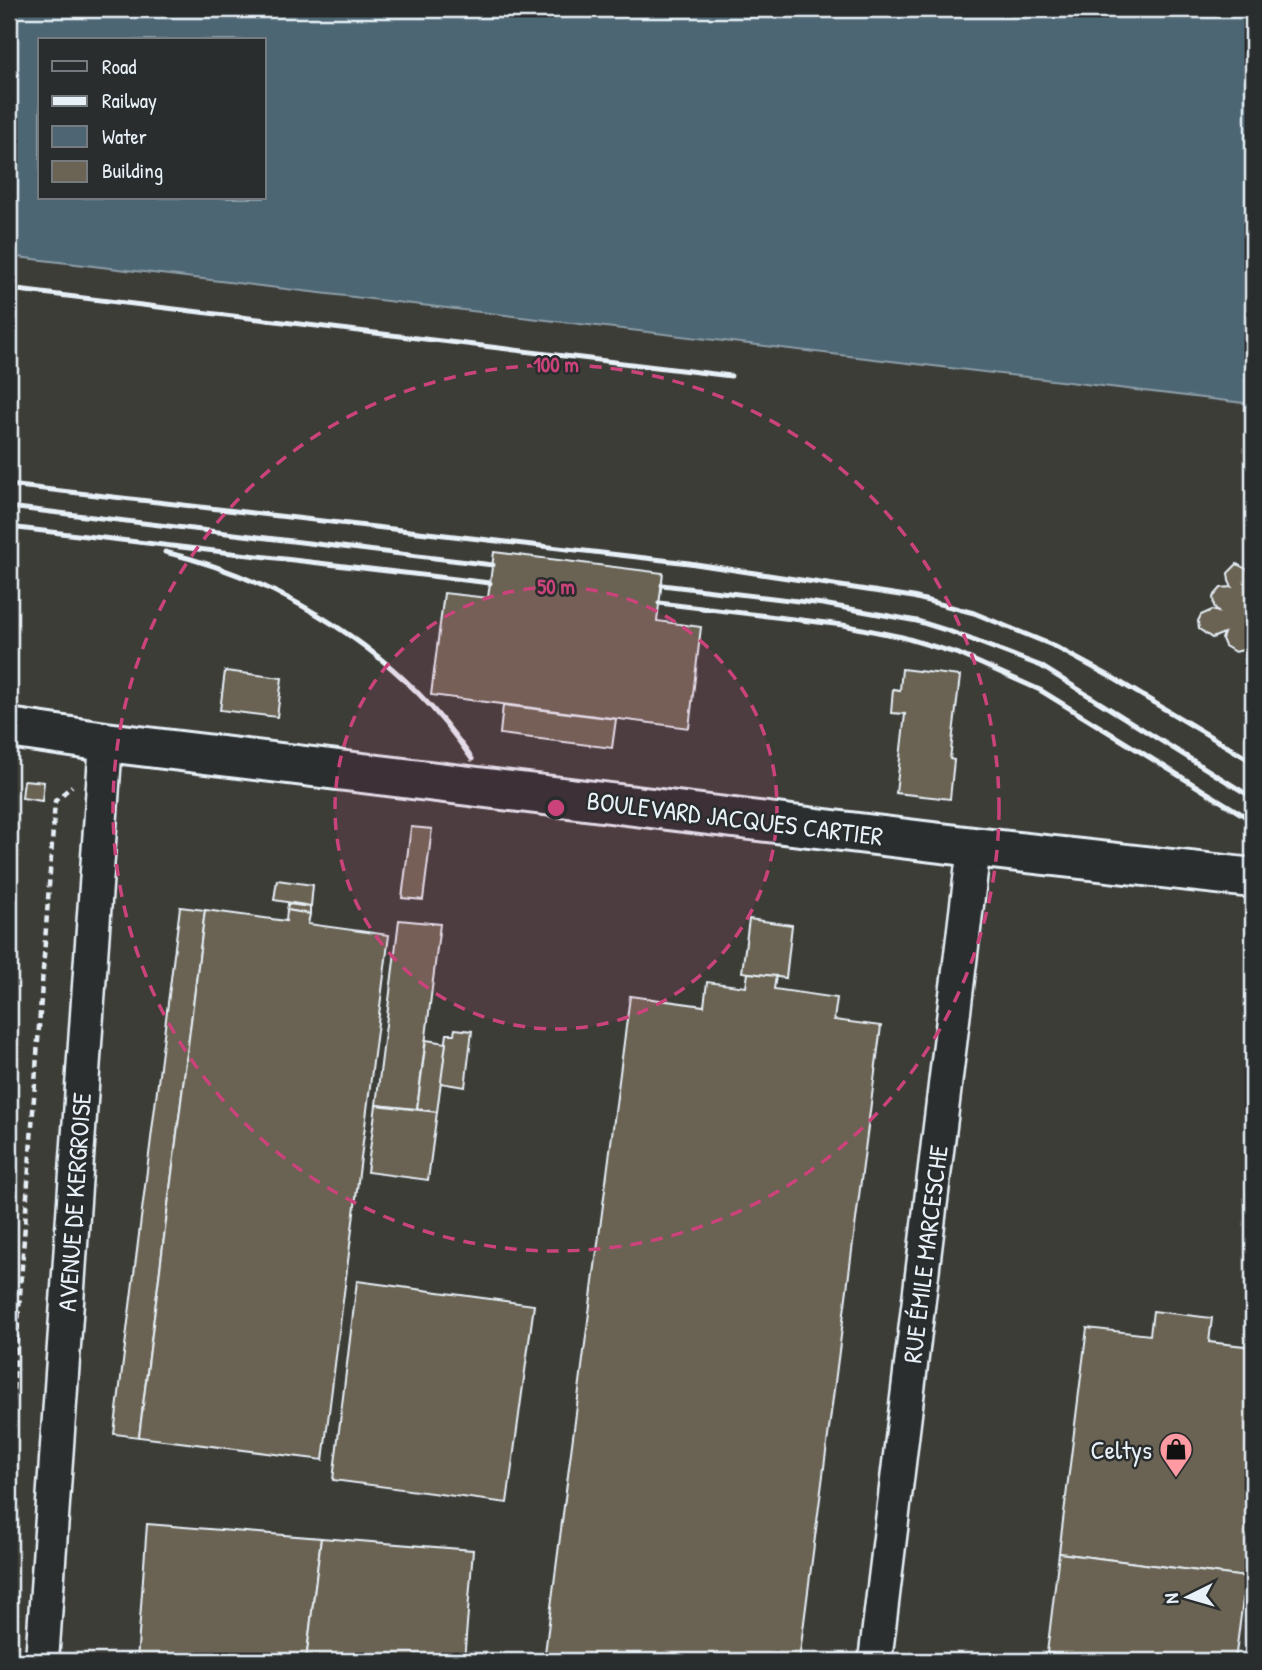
<svg xmlns="http://www.w3.org/2000/svg" width="1262" height="1670" viewBox="0 0 1262 1670" font-family="'Patrick Hand',sans-serif">
	<style>
		.built { fill: #3e3d39 }
		.water { fill: #4e6673; stroke: #8c9ea8; stroke-width: 2; fill-rule: evenodd }
		.building { fill: #6b6353; stroke: #e8f1f8; stroke-width: 2 }
		.lines { fill: none; stroke-linecap: round; stroke-linejoin: round }
		.street-casing { stroke: #e8f1f8; stroke-width: 37 }
		.secondary-casing { stroke: #e8f1f8; stroke-width: 44 }
		.path { stroke: #e8f1f8; stroke-width: 4.5; stroke-dasharray: 7 5; stroke-linecap: butt }
		.street { stroke: #2a2d2e; stroke-width: 32 }
		.secondary { stroke: #2a2d2e; stroke-width: 38 }
		.rail { stroke: #e8f1f8; stroke-width: 5 }
		.ring { fill: none; stroke: #ca437a; stroke-width: 3.5; stroke-dasharray: 12 9 }
		.labels { text-anchor: middle; dominant-baseline: central; stroke-width: 5; stroke-linejoin: round; paint-order: stroke }
		.street-label { font-size: 26px; fill: #e8f1f8; stroke: #2a2d2e }
		.poi-label { font-size: 26px; fill: #e8f1f8; stroke: #2a2d2e; text-anchor: end }
		.centre { fill: #ca437a; stroke: #2a2d2e; stroke-width: 3.5 }
		.ring-label { font-size: 21px; text-anchor: middle; font-weight: bold; fill: #ca437a; stroke: #2a2d2e; stroke-width: 5; stroke-linejoin: round; paint-order: stroke }
	</style>
	<rect width="100%" height="100%" fill="#2a2d2e"/>
	<filter id="ink" filterUnits="userSpaceOnUse"><feTurbulence type="fractalNoise" baseFrequency=".0143" numOctaves="2"/><feDisplacementMap in="SourceGraphic" scale="14" xChannelSelector="R" yChannelSelector="G"/><feConvolveMatrix kernelMatrix="1 2 1 2 8 2 1 2 1" color-interpolation-filters="sRGB"/></filter>
	<g filter="url(#ink)">
		<path class="built" d="M9,256L1253,404V1661H9Z"/>
		<path class="water" d="M9,9H1253V404L9,256ZM40,40H264V198H40Z"/>
		<g class="building">
			<path d="M494,552L663,573L657,621L701,627L689,728L431,695L444,593L488,598Z"/>
			<path d="M1237,564L1253,573V663L1249,661L1246,653L1249,646L1243,650L1235,652L1225,646L1222,639L1224,633L1212,638L1199,629L1198,621L1201,615L1212,610L1218,612L1214,606L1213,597L1221,588L1232,587L1229,581L1228,573Z"/>
			<path d="M902,669L960,676L950,759L954,760L950,799L896,793L905,714L891,713L893,689L900,690Z"/>
			<path d="M225,671L282,678L277,717L220,710Z"/>
			<path d="M503,705L616,719L612,748L500,734Z"/>
			<path d="M24,780L44,782L42,801L22,798Z"/>
			<path d="M411,827L432,829L423,900L402,898Z"/>
			<path d="M277,880L313,885L311,906L274,900Z"/>
			<path d="M288,904L310,907V914L287,910Z"/>
			<path d="M180,907L205,910L139,1437L114,1434Z"/>
			<path d="M205,910L286,921L287,910L310,914L308,924L389,935L323,1460L139,1437Z"/>
			<path d="M749,919L792,925L786,978L742,972Z"/>
			<path d="M399,920L440,924L417,1109L376,1105Z"/>
			<path d="M748,973L776,976L774,989L837,998L834,1020L881,1026L799,1661H544L630,996L704,1006L707,982L746,987Z"/>
			<path d="M455,1029L472,1031L465,1087L440,1083L447,1034H454Z"/>
			<path d="M426,1040L446,1043L437,1112L417,1109Z"/>
			<path d="M376,1105L437,1112L428,1180L367,1172Z"/>
			<path d="M357,1281L534,1305L507,1503L333,1480Z"/>
			<path d="M1153,1311L1212,1318L1209,1342L1253,1347V1596L1243,1595L1246,1577L1059,1553L1087,1328L1150,1335Z"/>
			<path d="M147,1524L321,1538L306,1661H137Z"/>
			<path d="M321,1538L473,1550L464,1661H306Z"/>
			<path d="M1059,1553L1246,1577L1235,1661H1109L1047,1653Z"/>
		</g>
		<g class="lines">
			<defs>
				<g id="street">
					<path d="M42,1661L106,742"/>
					<path d="M875,1661L974,847"/>
				</g>
				<path id="secondary" d="M9,728L106,742L974,847L1253,878"/>
			</defs>
			<use href="#street" class="street-casing"/>
			<use href="#secondary" class="secondary-casing"/>
			<path class="path" d="M9,1450L55,801L72,786"/>
			<use href="#street" class="street"/>
			<use href="#secondary" class="secondary"/>
			<g class="rail">
				<path d="M9,289L731,376"/>
				<path d="M9,485L689,563L913,597L974,613L1052,645L1113,678L1253,762"/>
				<path d="M9,507L493,565"/>
				<path d="M9,527L490,583"/>
				<path d="M165,552C258,574 351,625 418,693C438,713 456,736 472,759"/>
				<path d="M662,585L823,604L917,621L949,631L1041,666L1253,798"/>
				<path d="M659,603L843,625L902,637L959,654L1040,690L1253,821"/>
			</g>
		</g>
	</g>
	<circle cx="556" cy="808" r="221" fill="#ca437a" fill-opacity=".12"/>
	<g class="ring">
		<circle cx="556" cy="808" r="221"/>
		<circle cx="556" cy="808" r="443"/>
	</g>
	<defs>
		<symbol id="shop-pin" viewBox="-11 -11 22 30"><path d="M0 17L-7.5 6A9.5 9.5 0 1 1 7.5 6Z" fill="#ff9aa2" stroke="#2a2d2e"/><path d="M-5-2.5h2.3a2.7 3.5 0 0 1 5.4 0H5L5.5 6h-11ZM-1.5-2.5h3a1.5 2.3 0 0 0-3 0Z" fill="#111"/></symbol>
	</defs>
	<g fill-rule="evenodd">
		<use href="#shop-pin" x="1157" y="1430" width="38" height="52"/>
	</g>
	<g class="labels">
		<g class="street-label">
			<text transform="translate(735 818) rotate(7)">BOULEVARD JACQUES CARTIER</text>
			<text transform="translate(74 1202) rotate(-86)">AVENUE DE KERGROISE</text>
			<text transform="translate(925 1254) rotate(-83)">RUE ÉMILE MARCESCHE</text>
		</g>
		<g class="poi-label">
			<text x="1152" y="1449">Celtys</text>
		</g>
	</g>
	<circle cx="556" cy="808" r="10" class="centre"/>
	<g class="ring-label">
		<text x="556" y="372">100 m</text>
		<text x="556" y="594">50 m</text>
	</g>
	<rect width="1262" height="1670" fill="none" stroke="#2a2d2e" stroke-width="35"/>
	<rect x="18" y="18" width="1227" height="1635" fill="none" stroke="#e8f1f8" stroke-width="2.5" filter="url(#ink)"/>
	<rect x="38" y="38" width="228" height="161" fill="#2a2d2e" stroke="#767b7f" stroke-width="2"/>
	<rect x="52" y="61" width="35" height="10" fill="#2a2d2e" stroke="#767b7f" stroke-width="2"/>
	<text x="102" y="74" font-size="21" fill="#e8f1f8">Road</text>
	<rect x="52" y="96" width="35" height="10" fill="#e8f1f8" stroke="#767b7f" stroke-width="2"/>
	<text x="102" y="108" font-size="21" fill="#e8f1f8">Railway</text>
	<rect x="52" y="126" width="35" height="21" fill="#4e6673" stroke="#767b7f" stroke-width="2"/>
	<text x="102" y="144" font-size="21" fill="#e8f1f8">Water</text>
	<rect x="52" y="161" width="35" height="21" fill="#6b6353" stroke="#767b7f" stroke-width="2"/>
	<text x="102" y="178" font-size="21" fill="#e8f1f8">Building</text>
	<g transform="translate(1188 1597) rotate(265)" stroke="#2a2d2e" stroke-width="5" paint-order="stroke">
	<path d="M0-5L12 26L0 18L-12 26Z" fill="#e8f1f8"/>
	<text y="-10" font-size="19" font-weight="bold" text-anchor="middle" fill="#e8f1f8">N</text>
	</g>
</svg>
